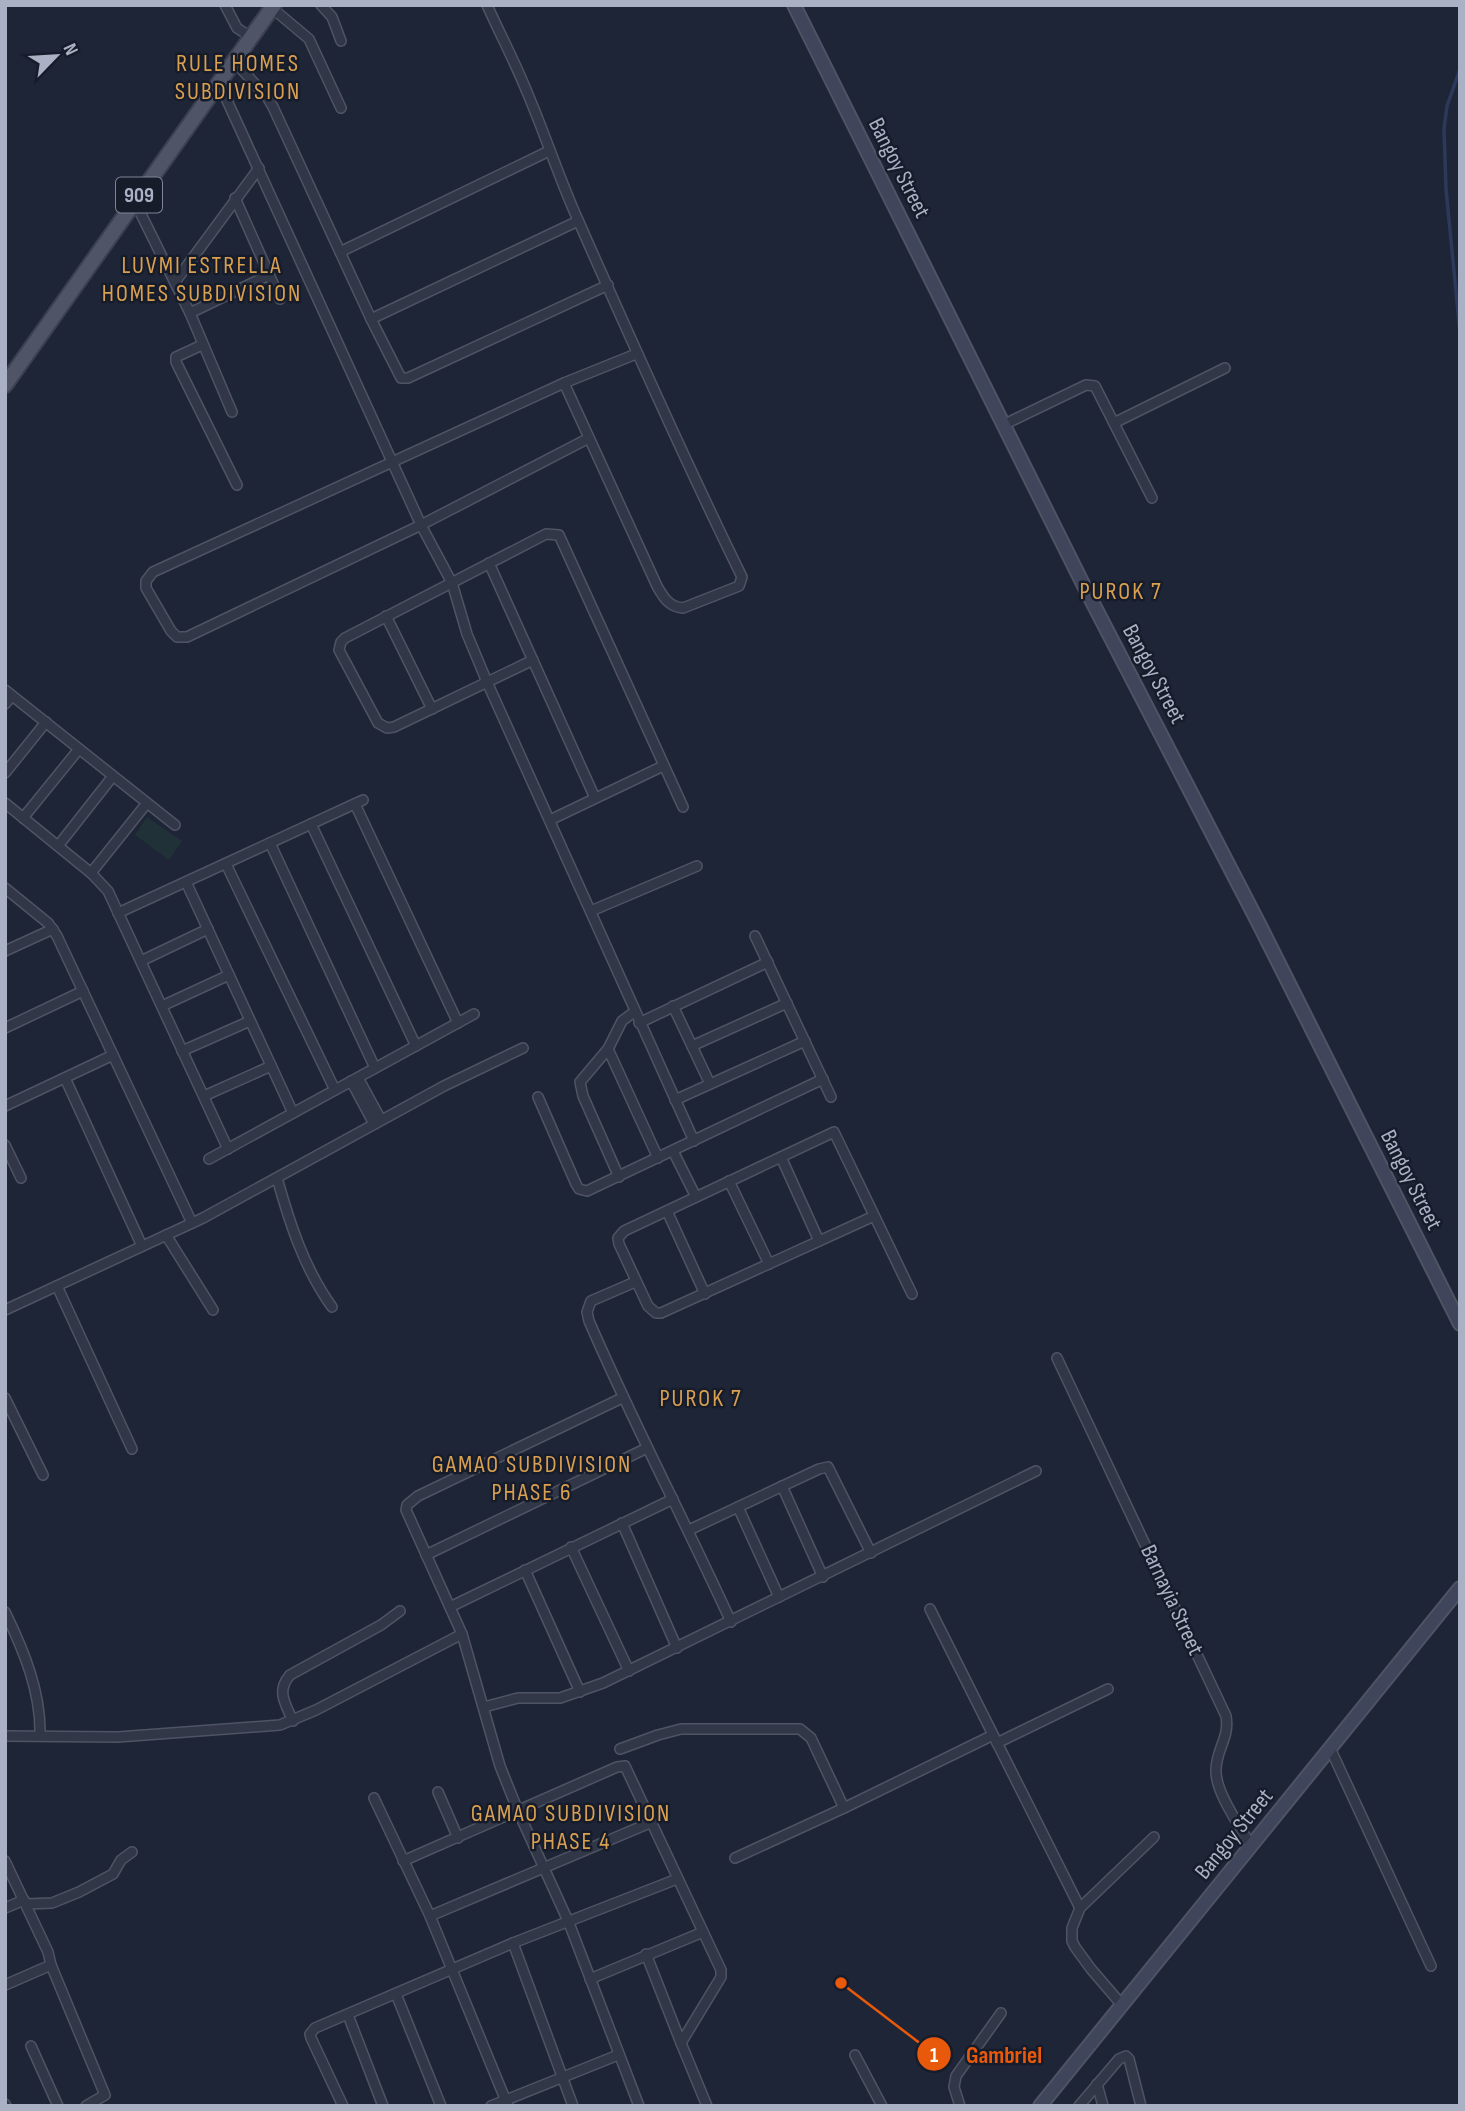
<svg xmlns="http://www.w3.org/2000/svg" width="1465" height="2111" viewBox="0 0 1465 2111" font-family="'Sofia Sans Condensed',sans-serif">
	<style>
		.green { fill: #203137 }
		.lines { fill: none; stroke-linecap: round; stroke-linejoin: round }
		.stream { stroke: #2c395b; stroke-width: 3.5 }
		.street-casing { stroke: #4f5465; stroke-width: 12 }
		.secondary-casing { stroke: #4f5465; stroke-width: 16 }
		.primary-casing { stroke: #3b4050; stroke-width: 18 }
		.street { stroke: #313747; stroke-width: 9 }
		.secondary { stroke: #3f455a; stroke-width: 12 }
		.primary { stroke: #4f5567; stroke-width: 14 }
		.labels { text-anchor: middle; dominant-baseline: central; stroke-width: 5; stroke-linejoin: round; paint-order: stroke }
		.shield { fill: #171c2b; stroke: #7f8496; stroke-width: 2 }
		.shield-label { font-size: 21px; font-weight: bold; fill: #abb1c4 }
		.street-label { font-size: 23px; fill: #abb1c4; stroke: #171c2b }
		.neighbourhood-label { font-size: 24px; letter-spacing: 2px; fill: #d9a051; stroke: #171c2b }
		.leader { fill: none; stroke: #e8590c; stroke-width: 2.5 }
		.callout-dot { fill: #e8590c; stroke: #171c2b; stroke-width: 2.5 }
		.mark-label { font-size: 21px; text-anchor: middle; font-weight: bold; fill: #fff }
		.callout-label { font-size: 24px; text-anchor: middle; font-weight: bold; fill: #e8590c; stroke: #171c2b; stroke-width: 5; stroke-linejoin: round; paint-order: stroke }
	</style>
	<rect width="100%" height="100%" fill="#1e2536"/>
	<path class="green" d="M147,817L182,841L169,860L135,835Z"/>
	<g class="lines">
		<path class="stream" d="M1460,69L1447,106L1444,129L1446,189L1460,333"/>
		<defs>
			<g id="street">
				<path d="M225,5L237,28L251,37"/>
				<path d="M321,5L332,17L341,41"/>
				<path d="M487,5C500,34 515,62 527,92C545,134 559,178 578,220C631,340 684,459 742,577L739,586L683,608C669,607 664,598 657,586L564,383"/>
				<path d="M272,8L309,39L341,108"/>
				<path d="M234,61L267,97L273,107L371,319L401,378H408L608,285"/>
				<path d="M219,83L421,525L452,583L467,634L487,682L694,1141"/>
				<path d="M235,198L280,299"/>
				<path d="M135,202L190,313L232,412"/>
				<path d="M340,252L549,151"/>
				<path d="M175,282L259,168"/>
				<path d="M190,313L269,275"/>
				<path d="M371,319L578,221"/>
				<path d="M202,345L176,357V362L237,485"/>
				<path d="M1114,423L1225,368"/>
				<path d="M1003,425L1086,385L1095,386L1152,498"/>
				<path d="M589,438L421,525L187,637H177L171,631L146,588V581L153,572L564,383L636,354"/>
				<path d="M489,563L595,798"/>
				<path d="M386,616L432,709"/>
				<path d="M533,660L394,727L387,728L378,723L339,650L341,642L345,638L546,534L559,535L683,807"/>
				<path d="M5,690L175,825"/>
				<path d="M5,704L12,696"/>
				<path d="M5,773L46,722"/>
				<path d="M5,803L91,873L108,891L228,1149"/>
				<path d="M355,804L458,1023"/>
				<path d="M23,818L79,749"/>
				<path d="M550,820L663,766"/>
				<path d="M311,824L416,1046"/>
				<path d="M270,843L375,1068"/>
				<path d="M58,846L113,776"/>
				<path d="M226,864L335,1090"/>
				<path d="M91,873L147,803"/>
				<path d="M186,882L293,1113"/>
				<path d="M5,888L48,923L57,936L192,1223"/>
				<path d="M591,911L697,866"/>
				<path d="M118,913L363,800"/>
				<path d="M755,936L831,1097"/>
				<path d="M5,951L53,929"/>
				<path d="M141,961L208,929"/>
				<path d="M162,1006L229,975"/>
				<path d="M673,1006L710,1084"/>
				<path d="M639,1023L768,962"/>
				<path d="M5,1028L83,991"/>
				<path d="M692,1046L787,1003"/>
				<path d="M608,1049L658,1158"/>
				<path d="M182,1051L250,1021"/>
				<path d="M65,1078L142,1246"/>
				<path d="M358,1078L381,1120"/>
				<path d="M351,1081L374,1124"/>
				<path d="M204,1096L271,1066"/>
				<path d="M538,1097L576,1184L579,1189L587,1191L823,1079"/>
				<path d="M675,1100L805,1041"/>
				<path d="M5,1106L113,1055"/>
				<path d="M5,1145L21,1178"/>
				<path d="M673,1151L696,1197"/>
				<path d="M781,1157L819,1241"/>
				<path d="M209,1159L474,1014"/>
				<path d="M619,1177L583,1096L580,1082L608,1049L622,1021L634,1012"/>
				<path d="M277,1178C290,1224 304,1268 332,1307"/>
				<path d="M729,1181L769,1264"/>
				<path d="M667,1211L705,1294"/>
				<path d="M874,1216L661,1313H656L648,1306L619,1244L618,1238L624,1231L834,1132L912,1294"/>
				<path d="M166,1235L213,1310"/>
				<path d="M635,1282L591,1301L587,1312L589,1321C633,1423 685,1521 731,1622"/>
				<path d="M57,1286L132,1449"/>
				<path d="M5,1310L203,1218L444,1086L523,1048"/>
				<path d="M1057,1358L1226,1716C1230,1738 1216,1749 1216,1770C1215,1792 1240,1826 1251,1846"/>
				<path d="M5,1398L43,1475"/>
				<path d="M622,1398L418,1496L407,1505L406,1510L462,1634L500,1766L518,1811L569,1923L639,2106"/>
				<path d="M782,1486L823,1577"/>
				<path d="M738,1507L779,1597"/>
				<path d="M622,1523L677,1648"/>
				<path d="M689,1530L819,1469L828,1467L871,1553"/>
				<path d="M571,1547L629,1671"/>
				<path d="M426,1555L647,1448"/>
				<path d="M525,1570L580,1692"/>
				<path d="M450,1607L673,1499"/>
				<path d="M930,1609L1080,1908"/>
				<path d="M5,1612C24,1651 41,1692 40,1735"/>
				<path d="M484,1707L518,1698H560L603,1683L1036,1471"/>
				<path d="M293,1721C285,1703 276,1691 290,1675L381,1625L400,1611"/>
				<path d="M5,1736L118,1737L280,1725L316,1710L462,1634"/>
				<path d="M997,1743L1108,1689"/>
				<path d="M1330,1748L1431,1966"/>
				<path d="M620,1749L658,1735L681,1729H800L811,1738L844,1808L993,1735"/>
				<path d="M438,1792L458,1838"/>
				<path d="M374,1798L430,1916L508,2106"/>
				<path d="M735,1858L844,1808"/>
				<path d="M5,1861L48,1952L51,1965L105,2095L86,2106"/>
				<path d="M403,1861L617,1767L625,1766L721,1970V1977L681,2043L707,2106"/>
				<path d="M26,1904L52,1903L79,1892L113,1874L121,1860L132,1852"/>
				<path d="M5,1908L24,1900"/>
				<path d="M430,1916L652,1822"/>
				<path d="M513,1943L573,2106"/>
				<path d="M646,1954L681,2043"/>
				<path d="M590,1979L703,1932"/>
				<path d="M5,1985L51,1965"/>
				<path d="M396,1994L441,2106"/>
				<path d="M1122,2005L1091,1969L1075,1947L1072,1941V1928L1080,1908L1154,1837"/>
				<path d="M348,2015L383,2106"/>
				<path d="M31,2046L58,2106"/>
				<path d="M855,2055L882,2106"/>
				<path d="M1097,2084L1103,2106"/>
				<path d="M5,2104L6,2106"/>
				<path d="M343,2106L311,2038L310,2034L315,2028L513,1943L677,1879"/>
				<path d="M491,2106L618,2055"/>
				<path d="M960,2106L954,2087L956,2076L1001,2013"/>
				<path d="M1079,2106L1119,2059L1126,2056L1129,2059L1141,2106"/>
			</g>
			<g id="secondary">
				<path d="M794,5L1084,586L1258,922L1460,1324"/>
				<path d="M1040,2106L1460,1588"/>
			</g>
			<path id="primary" d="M5,385L274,5"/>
		</defs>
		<use href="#street" class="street-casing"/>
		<use href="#secondary" class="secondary-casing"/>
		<use href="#primary" class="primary-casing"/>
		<use href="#street" class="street"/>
		<use href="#secondary" class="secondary"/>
		<use href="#primary" class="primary"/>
	</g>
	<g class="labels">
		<rect class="shield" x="116" y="177.5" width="46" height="35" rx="5"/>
		<g class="shield-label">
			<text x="139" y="195">909</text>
		</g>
		<g class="street-label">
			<text transform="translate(899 168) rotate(63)">Bangoy Street</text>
			<text transform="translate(1154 674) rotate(62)">Bangoy Street</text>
			<text transform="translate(1411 1180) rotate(63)">Bangoy Street</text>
			<text transform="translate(1172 1600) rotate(65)">Barnayia Street</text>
			<text transform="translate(1234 1834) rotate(-51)">Bangoy Street</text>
		</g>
		<g class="neighbourhood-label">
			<text x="238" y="63">RULE HOMES<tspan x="238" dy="28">SUBDIVISION</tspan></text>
			<text x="202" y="265">LUVMI ESTRELLA<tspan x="202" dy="28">HOMES SUBDIVISION</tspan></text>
			<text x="1121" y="591">PUROK 7</text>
			<text x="701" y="1398">PUROK 7</text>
			<text x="532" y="1464">GAMAO SUBDIVISION<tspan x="532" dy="28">PHASE 6</tspan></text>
			<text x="571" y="1813">GAMAO SUBDIVISION<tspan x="571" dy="28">PHASE 4</tspan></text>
		</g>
	</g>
	<path class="leader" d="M841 1983L934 2054"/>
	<g class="callout-dot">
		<circle cx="841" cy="1983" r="7"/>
		<circle cx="934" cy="2054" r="18"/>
	</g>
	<g class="mark-label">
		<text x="934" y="2062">1</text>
	</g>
	<g class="callout-label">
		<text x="1004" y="2063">Gambriel</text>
	</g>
	<rect width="1465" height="2111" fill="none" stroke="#abb1c4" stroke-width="14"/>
	<g transform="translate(56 56) rotate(65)" stroke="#171c2b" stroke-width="5" paint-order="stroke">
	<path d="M0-5L12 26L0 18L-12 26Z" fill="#abb1c4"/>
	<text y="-10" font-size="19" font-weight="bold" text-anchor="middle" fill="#abb1c4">N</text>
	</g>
</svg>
